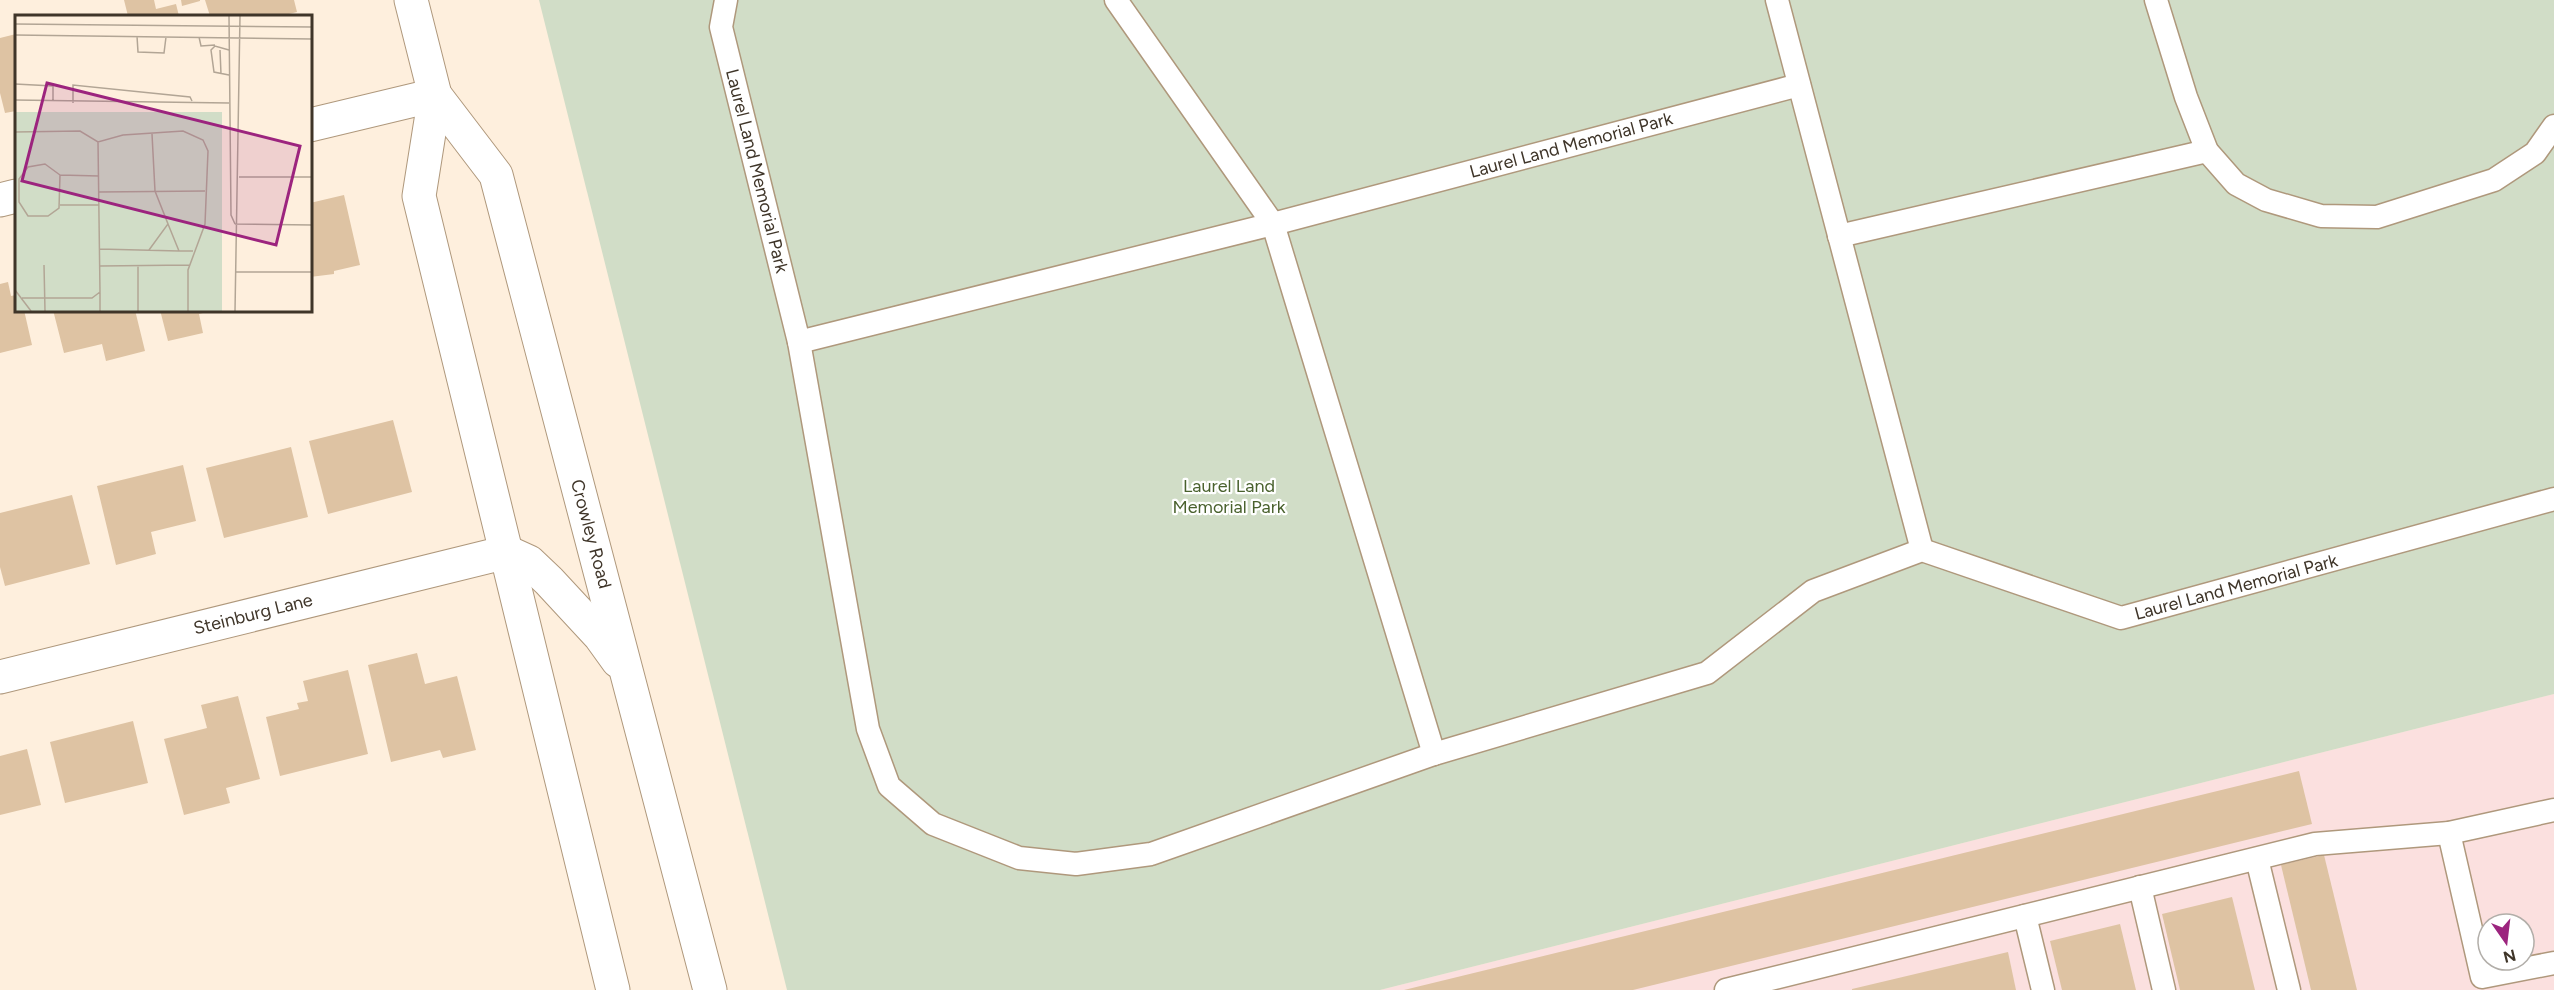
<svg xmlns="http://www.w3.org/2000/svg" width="2554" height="990" viewBox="0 0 2554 990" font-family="Figtree,sans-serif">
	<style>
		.commercial { fill: #fbe0df; fill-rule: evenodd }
		.green { fill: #d1ddc7 }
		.building { fill: #dec3a3 }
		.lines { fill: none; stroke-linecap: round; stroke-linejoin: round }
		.lane-casing { stroke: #af987c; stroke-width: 25 }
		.street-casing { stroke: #af987c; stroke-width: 35 }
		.secondary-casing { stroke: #af987c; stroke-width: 35 }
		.lane { stroke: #fff; stroke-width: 22 }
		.street { stroke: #fff; stroke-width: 33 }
		.secondary { stroke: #fff; stroke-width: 33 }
		.labels { text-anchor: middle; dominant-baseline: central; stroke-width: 4.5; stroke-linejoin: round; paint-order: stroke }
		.street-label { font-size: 18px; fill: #3f3529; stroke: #fff }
		.park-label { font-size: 18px; fill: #49612d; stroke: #fff }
		.inset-road { fill: none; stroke: #b2a595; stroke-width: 1.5 }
		.view { fill: #9c247e; fill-opacity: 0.15; stroke: #9c247e; stroke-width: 3 }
		.inset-edge { fill: none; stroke: #3f3529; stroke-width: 3 }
	</style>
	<rect width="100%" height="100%" fill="#feefdd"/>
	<path class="commercial" d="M2554,694V990H1380ZM2488,924H2524V960H2488Z"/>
	<path class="green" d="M539,0H2554V694L1380,990H787Z"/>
	<g class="building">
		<path d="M124,0H154L156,9L176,4L179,16H128Z"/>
		<path d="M181,0H200V1L182,6Z"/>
		<path d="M205,0H294L297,12L281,16H210Z"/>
		<path d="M16,34V111L5,113L0,93V38Z"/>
		<path d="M344,195L360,265L334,271V274L310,277V203Z"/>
		<path d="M8,282L11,296L16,295V310H24L32,345L0,353V284Z"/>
		<path d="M53,310H135L145,351L106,361L102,344L64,353Z"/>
		<path d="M160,310H211V311L199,314L203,333L168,341Z"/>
		<path d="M393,420L412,492L328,514L309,441Z"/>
		<path d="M291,447L308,517L224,538L206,468Z"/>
		<path d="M183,465L196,521L151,532L156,554L116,565L97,486Z"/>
		<path d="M72,495L90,564L5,586L0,567V513Z"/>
		<path d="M417,653L425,684L457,676L476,750L443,758L440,750L391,762L368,665Z"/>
		<path d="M348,670L368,754L280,776L266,717L299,709L297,703L308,701L303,681Z"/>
		<path d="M238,696L260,779L226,788L230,803L184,815L164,739L207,728L201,705Z"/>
		<path d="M133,721L148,783L65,803L50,742Z"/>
		<path d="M27,749L41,805L0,815V756Z"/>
		<path d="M2299,771L2312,824L1633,990H1404Z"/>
		<path d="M2324,855L2357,990H2311L2281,865Z"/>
		<path d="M2232,897L2255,990H2180L2162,914Z"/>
		<path d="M2120,924L2136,990H2062L2050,941Z"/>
		<path d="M2008,952L2016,990H1852V989Z"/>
	</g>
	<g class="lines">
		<defs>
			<g id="lane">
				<path d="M726,0L721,27L799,342L868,729L889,786L933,824L1019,858L1076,864L1151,854L1434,754L1707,673L1813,591L1922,550L2121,618L2554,499"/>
				<path d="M1116,0L1273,224L1434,754"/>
				<path d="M1777,0L1922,550"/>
				<path d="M2156,0L2186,97L2207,151L2236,184L2266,200L2321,216L2377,217L2494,180L2535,153L2554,126"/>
				<path d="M1839,236L2207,151"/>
				<path d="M799,342L1273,224L1799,85"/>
				<path d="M2449,833L2482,977L2554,963"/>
				<path d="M2257,859L2289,990"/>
				<path d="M2140,887L2164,990"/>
				<path d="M2025,916L2043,990"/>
				<path d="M1726,990L2315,844L2449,833L2554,810"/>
			</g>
			<g id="street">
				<path d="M310,125L435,95"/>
				<path d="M0,200L16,196"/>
				<path d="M0,677L507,552"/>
			</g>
			<g id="secondary">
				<path d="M411,0L435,95L419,196L613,990"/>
				<path d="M435,95L496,175L710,990"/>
				<path d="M507,552L529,562L549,581L600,636L618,661"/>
			</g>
		</defs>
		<use href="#lane" class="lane-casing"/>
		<use href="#street" class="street-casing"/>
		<use href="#secondary" class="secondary-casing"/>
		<use href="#lane" class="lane"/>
		<use href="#street" class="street"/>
		<use href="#secondary" class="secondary"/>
	</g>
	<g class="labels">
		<g class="street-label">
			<text transform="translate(1571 145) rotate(-15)">Laurel Land Memorial Park</text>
			<text transform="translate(757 171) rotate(76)">Laurel Land Memorial Park</text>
			<text transform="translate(591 534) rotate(75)">Crowley Road</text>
			<text transform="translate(2236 587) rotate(-15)">Laurel Land Memorial Park</text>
			<text transform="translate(253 614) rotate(-14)">Steinburg Lane</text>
		</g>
		<g class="park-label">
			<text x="1229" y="486">Laurel Land<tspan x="1229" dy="21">Memorial Park</tspan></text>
		</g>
	</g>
	<g transform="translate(15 15)">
		<rect width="297" height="297" fill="#feefdd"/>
		<path d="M0,97H207V296H0Z" fill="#d1ddc7"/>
		<path class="inset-road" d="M214,1L216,200L220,209M0,9L297,12M0,20L297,24M122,21L123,37L149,38L151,22M184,22L186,31L200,30M205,35L206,59M214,35L200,31L196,35L199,57L214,60M0,69L38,71V86M0,85L214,88M58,88V70L175,82L177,86M0,117L65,116L83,127L108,120L168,116L188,125L193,136L190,209L173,255V296M30,149L45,160L44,193L33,201H13L4,187V164L13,152ZM45,160L84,161M224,162H297M84,177L190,176M45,190H84M153,209L164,236H178M220,209L297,210M84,234L164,236M134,235L153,209L140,176L137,119M29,250L30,296M85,251L175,250M220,257H297M0,275L16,296M85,277V296M7,283H77L85,277L83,127M123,296V250M220,296L225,1"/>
		<path class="view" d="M32,68L285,131L261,230L7,166Z"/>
		<rect width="297" height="297" class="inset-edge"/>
	</g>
	<g transform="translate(2506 942) rotate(166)"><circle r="28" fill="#ffffff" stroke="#b2aea9" stroke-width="1.5"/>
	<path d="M0-4.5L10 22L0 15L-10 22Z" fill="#9c247e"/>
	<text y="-9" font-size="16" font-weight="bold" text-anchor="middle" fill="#3f3529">N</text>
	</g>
</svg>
